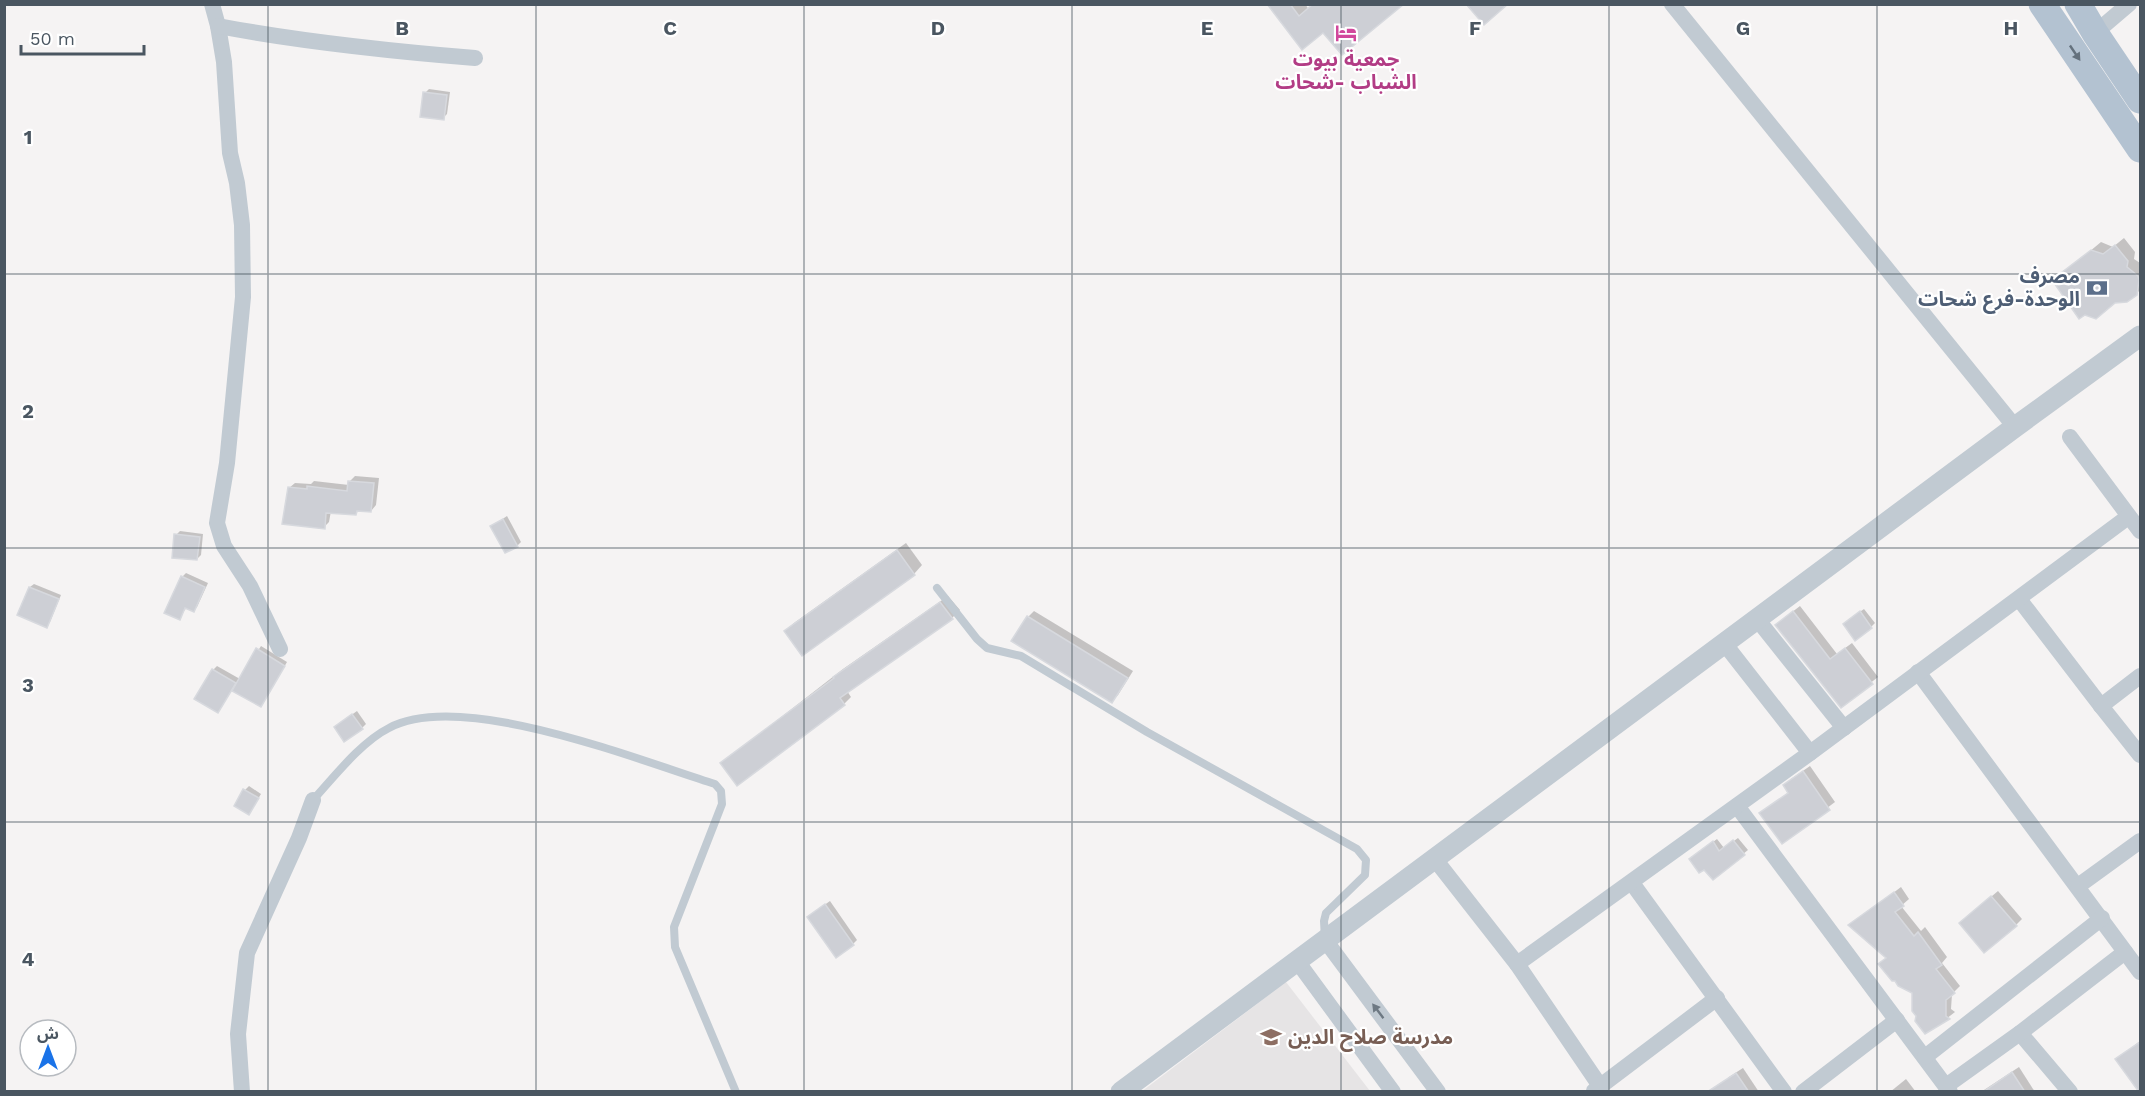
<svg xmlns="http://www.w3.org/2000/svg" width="2145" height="1096" viewBox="0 0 2145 1096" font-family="'Work Sans','Noto Sans Arabic',sans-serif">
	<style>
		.education { fill: #e6e4e5 }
		.shadow { fill: #0003 }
		.building { fill: #cdcfd5; stroke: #d7d9de; stroke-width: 1.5 }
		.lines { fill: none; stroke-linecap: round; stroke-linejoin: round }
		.service { stroke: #c1cad2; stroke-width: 8 }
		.minor { stroke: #c1cad2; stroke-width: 16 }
		.tertiary { stroke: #c1cad2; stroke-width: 21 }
		.primary { stroke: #b3c2d1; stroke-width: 27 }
		.oneway { fill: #64717d }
		.oneway2 { fill: #6e7983 }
		.grid { fill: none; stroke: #4a5661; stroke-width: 1.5; stroke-opacity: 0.55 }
		.labels { text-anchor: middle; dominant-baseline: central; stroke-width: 4.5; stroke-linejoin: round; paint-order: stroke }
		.hotel-label { font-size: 20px; font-weight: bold; fill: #b23c85; stroke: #fff }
		.service-label { font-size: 20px; font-weight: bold; fill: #4e5e75; stroke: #fff; text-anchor: end }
		.education-label { font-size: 20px; font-weight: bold; fill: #785e54; stroke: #fff; text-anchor: start }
		.grid-label { font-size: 20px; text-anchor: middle; font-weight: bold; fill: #4a5661; stroke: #fff; stroke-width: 4.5; stroke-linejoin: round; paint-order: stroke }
	</style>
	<rect width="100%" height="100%" fill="#f5f3f3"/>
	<path class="education" d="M1286,982L1370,1091L1141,1092Z"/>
	<g class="shadow">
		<path d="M1268,4H1305L1324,31Z"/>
		<path d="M429,89L450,92L447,114L443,118L425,93Z"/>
		<path d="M2124,238L2135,252L2134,259L2140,263V290L2136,294L2054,281L2101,242L2113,247Z"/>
		<path d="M355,476L379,478L376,505L371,511L360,510L355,514L331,511L329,522L324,527L289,488L295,483L311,484L314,481L349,485L350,481Z"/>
		<path d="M507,516L521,542L517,546L492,526Z"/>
		<path d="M180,531L203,534L201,555L197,559L176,535Z"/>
		<path d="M906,543L922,565L914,574L786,631L794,623Z"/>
		<path d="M186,573L208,583L197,607L193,610L187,607L179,618L182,577Z"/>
		<path d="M34,584L61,595L50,622L47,626L30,587Z"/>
		<path d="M948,596L960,610L952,618L847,691L851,697L844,704L722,763L843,669Z"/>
		<path d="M1800,606L1837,654L1852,643L1878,677L1841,706L1783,619Z"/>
		<path d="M1864,609L1875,623L1871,627L1848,620Z"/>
		<path d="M1034,611L1133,671L1118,695L1112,701L1013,641L1028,617Z"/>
		<path d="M261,646L287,662L264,702L260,705L232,689L218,711L213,670L217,666L240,679Z"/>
		<path d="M357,711L366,724L362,728L340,723Z"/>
		<path d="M1810,766L1835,802L1782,842L1761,813L1789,792L1791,779Z"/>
		<path d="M249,786L261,794L252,809L245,790Z"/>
		<path d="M1738,838L1748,850L1713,878L1694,856L1717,839L1724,848Z"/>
		<path d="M1901,887L1909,899L1901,906L1921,931L1925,927L1947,957L1942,963L1960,986L1952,994L1951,1009L1955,1012L1937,1026L1887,958L1851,925Z"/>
		<path d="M1998,891L2022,919L2016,925L1967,917Z"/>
		<path d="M830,901L857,940L853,944L813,913Z"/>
		<path d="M2140,1041V1092L2117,1059Z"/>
		<path d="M2019,1067L2035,1092H1983L1984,1090Z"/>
		<path d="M1743,1068L1759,1092H1715L1729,1077Z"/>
		<path d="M1906,1079L1916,1092H1890Z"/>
	</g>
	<g class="building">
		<path d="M1267,4H1290L1299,16L1313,4H1404L1342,55L1323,33L1302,50Z"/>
		<path d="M1466,4H1508L1484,25Z"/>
		<path d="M423,92L447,95L444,120L420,117Z"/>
		<path d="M2115,245L2128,261L2127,267L2138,276L2139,280L2137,295L2127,302L2115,303L2096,319L2085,315L2079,319L2052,280L2091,250L2103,254Z"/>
		<path d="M348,481L374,483L371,512L357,511L356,515L326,513L325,529L282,524L288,487L307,489V486L347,491Z"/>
		<path d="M503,519L518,547L505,553L490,526Z"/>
		<path d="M174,534L200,537L197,560L172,558Z"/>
		<path d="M897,550L915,575L802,656L784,631Z"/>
		<path d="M181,576L205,587L194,612L185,608L180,620L164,613Z"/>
		<path d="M29,587L59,599L47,628L17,615Z"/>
		<path d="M940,602L953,619L840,698L845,705L737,786L720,763L834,678L833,677Z"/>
		<path d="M1793,611L1830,659L1845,648L1873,684L1841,708L1775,625Z"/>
		<path d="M1860,611L1872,628L1855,641L1843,624Z"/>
		<path d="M1027,616L1128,678L1112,703L1011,641Z"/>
		<path d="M256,648L285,666L261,707L232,691Z"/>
		<path d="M212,669L236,683L218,713L194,699Z"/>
		<path d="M352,714L363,729L344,742L334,727Z"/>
		<path d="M1803,771L1830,810L1782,844L1759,813L1788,793L1783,785Z"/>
		<path d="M243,789L259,798L249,815L234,806Z"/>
		<path d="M1733,840L1745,855L1713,880L1704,870L1699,873L1689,859L1713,841L1719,851Z"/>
		<path d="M1894,892L1904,906L1895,912L1914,936L1918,932L1942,965L1936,969L1955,993L1946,1000V1016L1950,1019L1925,1034L1915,1021L1916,1016L1912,1011V993L1898,986L1895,981H1892L1878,964L1886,958L1848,925Z"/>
		<path d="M1991,896L2017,926L1984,953L1959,923Z"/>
		<path d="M825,904L854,945L836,958L807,917Z"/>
		<path d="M2140,1042V1092H2139L2115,1059Z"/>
		<path d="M2012,1072L2025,1092H1983Z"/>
		<path d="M1736,1073L1749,1092H1707Z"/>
	</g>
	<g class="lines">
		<g class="service">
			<path d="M937,588L977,639L987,648L1021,656L1147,732L1357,849L1366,860L1365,875L1326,913L1324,921L1325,939"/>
			<path d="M313,800C334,777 361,742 389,728C461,689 638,760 715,784L721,791L722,804L674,927L675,947L736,1092"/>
		</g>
		<g class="minor">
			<path d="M212,4L218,26L224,62L230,153L237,183L242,225L243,297L227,463L217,523L224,546L250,586L280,649"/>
			<path d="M1672,4L2015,427"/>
			<path d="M218,26C303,42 389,51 475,58"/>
			<path d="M2095,33L2129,4"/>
			<path d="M2070,437L2140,531"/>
			<path d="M2019,599L2101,706L2140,755"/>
			<path d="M1757,619L1844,728"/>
			<path d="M1724,643L1810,753"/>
			<path d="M1918,672L2140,972"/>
			<path d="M2101,706L2140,676"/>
			<path d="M1737,806L1950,1092"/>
			<path d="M1434,858L1517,964L1600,1086"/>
			<path d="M1632,883L1784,1092"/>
			<path d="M2078,886L2140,841"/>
			<path d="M1325,940L1438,1092"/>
			<path d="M1297,961L1393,1092"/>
			<path d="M1517,964L1810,753L2128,517"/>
			<path d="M2020,1033L2070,1092"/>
			<path d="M1925,1057L2102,918"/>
			<path d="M1946,1086L2020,1033L2125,952"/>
			<path d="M1594,1091L1717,998"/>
			<path d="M242,1092L238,1034L247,953L299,838L313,800"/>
			<path d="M1803,1092L1897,1020"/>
		</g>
		<path class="tertiary" d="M1121,1092L2015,427L2140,336"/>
		<g class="primary">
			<path d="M2042,4L2140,149"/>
			<path d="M2078,4L2095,33L2140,100"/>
		</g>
	</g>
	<defs><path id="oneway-solid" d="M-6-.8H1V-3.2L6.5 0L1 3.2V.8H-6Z" transform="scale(1.5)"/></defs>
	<use class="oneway" href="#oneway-solid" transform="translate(2075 53) rotate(56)"/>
	<use class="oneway2" href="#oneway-solid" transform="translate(1378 1011) rotate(-127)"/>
	<path class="grid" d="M268,4V1092M536,4V1092M804,4V1092M1072,4V1092M1341,4V1092M1609,4V1092M1877,4V1092M4,274H2140M4,548H2140M4,822H2140"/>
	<defs>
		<symbol id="hotel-bare" viewBox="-9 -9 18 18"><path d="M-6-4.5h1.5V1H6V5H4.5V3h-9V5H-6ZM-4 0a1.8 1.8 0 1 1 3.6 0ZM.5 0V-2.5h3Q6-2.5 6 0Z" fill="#d1479c" stroke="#fff" stroke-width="2.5" paint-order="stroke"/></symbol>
		<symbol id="bank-bare" viewBox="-9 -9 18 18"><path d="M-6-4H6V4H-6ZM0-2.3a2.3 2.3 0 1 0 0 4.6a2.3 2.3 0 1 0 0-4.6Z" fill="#5c6f8a" stroke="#fff" stroke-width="2.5" paint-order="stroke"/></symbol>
		<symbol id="school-bare" viewBox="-9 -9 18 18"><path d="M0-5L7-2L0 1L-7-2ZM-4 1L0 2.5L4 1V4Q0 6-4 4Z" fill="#8d6e63" stroke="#fff" stroke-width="2.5" paint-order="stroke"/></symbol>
	</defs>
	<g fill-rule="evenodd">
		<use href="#hotel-bare" x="1331" y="18" width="30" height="30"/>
		<use href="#bank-bare" x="2082" y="273" width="30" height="30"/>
		<use href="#school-bare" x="1256" y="1022" width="30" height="30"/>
	</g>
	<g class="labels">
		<g class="hotel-label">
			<text x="1346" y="59">جمعية بيوت<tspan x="1346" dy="23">الشباب -شحات</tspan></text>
		</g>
		<g class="service-label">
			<text x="2080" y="276">مصرف<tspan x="2080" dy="23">الوحدة-فرع شحات</tspan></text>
		</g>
		<g class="education-label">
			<text x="1288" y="1037">مدرسة صلاح الدين</text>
		</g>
	</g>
	<g class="grid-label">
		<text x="402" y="35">B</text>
		<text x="670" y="35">C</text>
		<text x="938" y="35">D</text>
		<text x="1207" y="35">E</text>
		<text x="1475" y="35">F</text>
		<text x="1743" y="35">G</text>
		<text x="2011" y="35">H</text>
		<text x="28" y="144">1</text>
		<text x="28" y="418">2</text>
		<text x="28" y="692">3</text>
		<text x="28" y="966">4</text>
	</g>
	<rect width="2145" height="1096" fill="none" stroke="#4a5661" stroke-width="12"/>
	<g transform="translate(48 1048)"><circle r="28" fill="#ffffff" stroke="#b7bbc0" stroke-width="1.5"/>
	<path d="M0-4.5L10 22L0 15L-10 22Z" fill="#1a73e8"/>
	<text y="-9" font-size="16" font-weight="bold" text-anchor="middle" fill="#4a5661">ش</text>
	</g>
	<path d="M21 45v9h123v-9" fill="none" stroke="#4a5661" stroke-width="3"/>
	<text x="30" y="45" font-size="18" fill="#4a5661" stroke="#ffffff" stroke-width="4.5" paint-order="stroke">50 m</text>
</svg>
